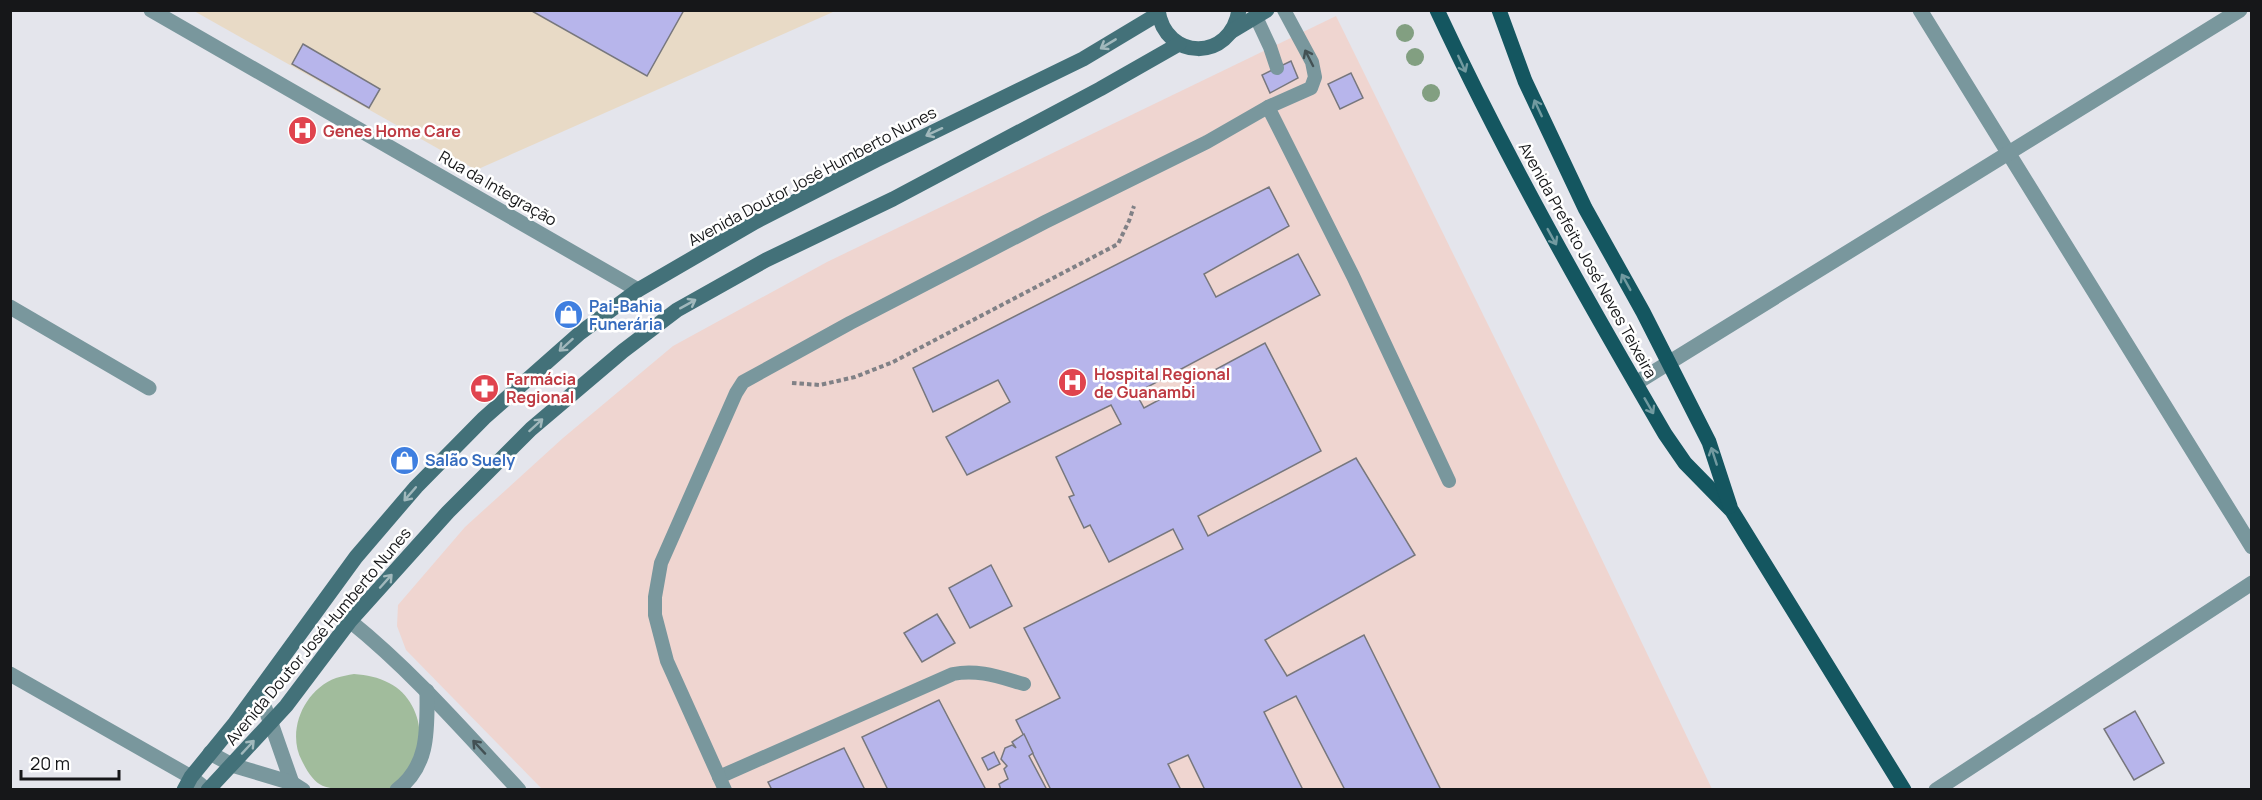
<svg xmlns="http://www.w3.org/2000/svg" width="2262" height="800" viewBox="0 0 2262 800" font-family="Manrope,sans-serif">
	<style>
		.industrial { fill: #e8dac6 }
		.medical { fill: #efd5d0 }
		.park { fill: #a1bc9c }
		.building { fill: #b7b5eb; stroke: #77777d; stroke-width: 1.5 }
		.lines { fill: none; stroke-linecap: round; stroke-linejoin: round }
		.path { stroke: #808186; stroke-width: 4; stroke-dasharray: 4.5 3; stroke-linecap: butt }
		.service { stroke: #79979d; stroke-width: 14 }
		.minor { stroke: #79979d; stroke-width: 15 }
		.secondary { stroke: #437179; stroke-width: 15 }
		.primary { stroke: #145660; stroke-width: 15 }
		.tree { fill: #829f81 }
		.oneway { stroke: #a1b8bc }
		.oneway2 { stroke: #435154 }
		.oneway3 { stroke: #729aa0 }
		.labels { text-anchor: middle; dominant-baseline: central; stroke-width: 5; stroke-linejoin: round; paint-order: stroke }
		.health-label { font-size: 16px; font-weight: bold; fill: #be3a42; stroke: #fff; text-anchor: start }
		.street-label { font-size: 16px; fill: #161719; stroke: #fff }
		.shop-label { font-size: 16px; font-weight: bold; fill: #366cbe; stroke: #fff; text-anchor: start }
	</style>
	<rect width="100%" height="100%" fill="#e4e5ec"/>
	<path class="industrial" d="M831,10L833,12L476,170L194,11Z"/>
	<path class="medical" d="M1336,16L1535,420L1712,789H542L406,650L397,626L398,605L465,527L563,438L673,346L827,262Z"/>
	<path class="park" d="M354,674C367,675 378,677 389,683C419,698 428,739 412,766C407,774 399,786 390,789C383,792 362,789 353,789C325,789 316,789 302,761C286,731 304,690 336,678C342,676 348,675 354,674Z"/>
	<g class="building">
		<path d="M530,10H684L647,76Z"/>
		<path d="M303,44L380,89L369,108L292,64Z"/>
		<path d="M1291,61L1298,78L1270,93L1262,75Z"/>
		<path d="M1351,73L1363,98L1340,109L1328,84Z"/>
		<path d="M1269,187L1289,226L1204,274L1216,297L1298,254L1320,295L1136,393L1144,408L1265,343L1321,451L1198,516L1208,536L1356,458L1415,555L1265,640L1287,676L1364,635L1441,790H1345L1296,696L1264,712L1303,790H1205L1188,755L1168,764L1181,790H1051L1016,720L1060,698L1024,628L1183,549L1173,529L1109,562L1090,525L1084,528L1069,497L1074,495L1056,457L1121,424L1111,405L967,475L946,437L1010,402L998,380L933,412L913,368Z"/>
		<path d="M991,565L1012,606L970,628L949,588Z"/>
		<path d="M937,614L955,643L922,662L904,633Z"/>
		<path d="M939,700L986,790H888L862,737Z"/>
		<path d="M2135,711L2164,763L2134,780L2104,729Z"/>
		<path d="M1024,734L1033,753L1029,756L1047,790H1001L999,784L1008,779L1004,769L1007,766L1001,759L1005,748L1012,745L1016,748L1012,742Z"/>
		<path d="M844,748L865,790H772L768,782Z"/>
		<path d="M994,752L1000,764L988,770L982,758Z"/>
	</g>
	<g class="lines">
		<path class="path" d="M792,383L820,385L855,377L893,362L1118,244L1129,221L1134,206"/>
		<g class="service">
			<path d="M1256,17L1270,47L1277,68"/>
			<path d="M1268,107L1353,276L1449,481"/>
			<path d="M719,777L953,674C978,669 999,677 1024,684"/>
			<path d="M725,790L667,661L655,615V597L661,563L736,393L743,382L850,323L1045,222L1207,142L1268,107L1311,88L1315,77L1312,62L1284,10"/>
		</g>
		<g class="minor">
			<path d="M151,10L638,290"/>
			<path d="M1920,10L2252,547"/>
			<path d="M10,307L149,388"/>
			<path d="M1636,383L2240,10"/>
			<path d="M350,621C412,671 464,731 519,790"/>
			<path d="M10,674L191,777L207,790"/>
			<path d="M258,692L271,723L292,783"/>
			<path d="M210,753L232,765L292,783L303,790"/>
			<path d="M397,790C430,765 427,728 427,691"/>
			<path d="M1936,790L2252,583"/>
		</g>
		<g class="secondary">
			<path d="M1158,10C1165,61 1231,62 1239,10"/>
			<path d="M1232,31L1267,10"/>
			<path d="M184,790L191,777L235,723L356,557L416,487L484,418L580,333L638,290L755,222L878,159L1083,59L1158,14"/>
			<path d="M208,790L286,706L350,621L448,512L531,429L623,351L677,310L766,260L893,199L1100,89L1179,44"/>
		</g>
		<g class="primary">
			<path d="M1437,10C1505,156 1584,295 1665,434L1685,463L1732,511L1904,790"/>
			<path d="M1499,10L1525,81L1585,208L1643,312L1709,442L1730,506"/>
		</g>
	</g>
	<g class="tree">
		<circle cx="1405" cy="33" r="9"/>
		<circle cx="1415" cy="57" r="9"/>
		<circle cx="1431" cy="93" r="9"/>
	</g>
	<defs><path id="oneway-shaft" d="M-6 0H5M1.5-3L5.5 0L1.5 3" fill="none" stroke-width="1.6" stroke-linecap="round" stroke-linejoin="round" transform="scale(1.5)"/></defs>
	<g class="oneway">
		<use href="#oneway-shaft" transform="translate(1108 44) rotate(149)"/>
		<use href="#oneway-shaft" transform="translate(934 132) rotate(155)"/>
		<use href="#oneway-shaft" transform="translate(688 304) rotate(-29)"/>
		<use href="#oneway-shaft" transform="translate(566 345) rotate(138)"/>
		<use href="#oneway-shaft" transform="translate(536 425) rotate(-42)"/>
		<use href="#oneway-shaft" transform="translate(410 494) rotate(131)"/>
		<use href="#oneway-shaft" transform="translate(386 581) rotate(-48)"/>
		<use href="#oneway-shaft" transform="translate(248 747) rotate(-47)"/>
	</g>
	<g class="oneway2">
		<use href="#oneway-shaft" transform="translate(1309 58) rotate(-117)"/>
		<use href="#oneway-shaft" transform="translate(479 747) rotate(-133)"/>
	</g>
	<g class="oneway3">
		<use href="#oneway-shaft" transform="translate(1462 64) rotate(65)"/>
		<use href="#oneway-shaft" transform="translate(1538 108) rotate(-115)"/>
		<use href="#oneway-shaft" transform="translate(1552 237) rotate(61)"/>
		<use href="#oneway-shaft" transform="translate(1626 282) rotate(-119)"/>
		<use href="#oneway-shaft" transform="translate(1649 406) rotate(60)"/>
		<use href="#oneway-shaft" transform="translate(1714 456) rotate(-108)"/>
	</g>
	<defs>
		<symbol id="hospital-disc" viewBox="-11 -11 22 22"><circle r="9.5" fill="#e0444e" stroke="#fff"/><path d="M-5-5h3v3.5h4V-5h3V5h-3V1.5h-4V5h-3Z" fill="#fff"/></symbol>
		<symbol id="shop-disc" viewBox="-11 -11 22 22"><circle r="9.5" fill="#3f7fe0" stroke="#fff"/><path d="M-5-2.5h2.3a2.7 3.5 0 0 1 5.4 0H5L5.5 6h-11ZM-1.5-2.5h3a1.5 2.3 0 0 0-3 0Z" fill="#fff"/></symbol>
		<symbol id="pharmacy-disc" viewBox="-11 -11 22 22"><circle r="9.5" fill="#e0444e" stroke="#fff"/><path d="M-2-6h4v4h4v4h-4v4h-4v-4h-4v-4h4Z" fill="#fff"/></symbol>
	</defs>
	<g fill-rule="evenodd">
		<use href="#hospital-disc" x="286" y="114" width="33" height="33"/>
		<use href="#shop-disc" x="552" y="298" width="33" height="33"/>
		<use href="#hospital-disc" x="1056" y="366" width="33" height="33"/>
		<use href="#pharmacy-disc" x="468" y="372" width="33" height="33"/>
		<use href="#shop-disc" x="388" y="444" width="33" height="33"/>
	</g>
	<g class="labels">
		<g class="health-label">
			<text x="323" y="131">Genes Home Care</text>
			<text x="1094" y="374">Hospital Regional<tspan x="1094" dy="18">de Guanambi</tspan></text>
			<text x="506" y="379">Farmácia<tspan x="506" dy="18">Regional</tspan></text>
		</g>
		<g class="street-label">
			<text transform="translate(812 176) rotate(-28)">Avenida Doutor José Humberto Nunes</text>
			<text transform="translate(498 188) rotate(30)">Rua da Integração</text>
			<text transform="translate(1588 260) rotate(61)">Avenida Prefeito José Neves Teixeira</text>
			<text transform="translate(318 636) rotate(-50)">Avenida Doutor José Humberto Nunes</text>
		</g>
		<g class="shop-label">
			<text x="589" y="306">Pai-Bahia<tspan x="589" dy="18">Funerária</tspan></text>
			<text x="425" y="460">Salão Suely</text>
		</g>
	</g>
	<rect width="2262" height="800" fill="none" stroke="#161719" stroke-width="24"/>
	<path d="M21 770v9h98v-9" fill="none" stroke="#161719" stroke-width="3"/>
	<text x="30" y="770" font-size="18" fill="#161719" stroke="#ffffff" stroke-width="4.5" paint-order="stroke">20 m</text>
</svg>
